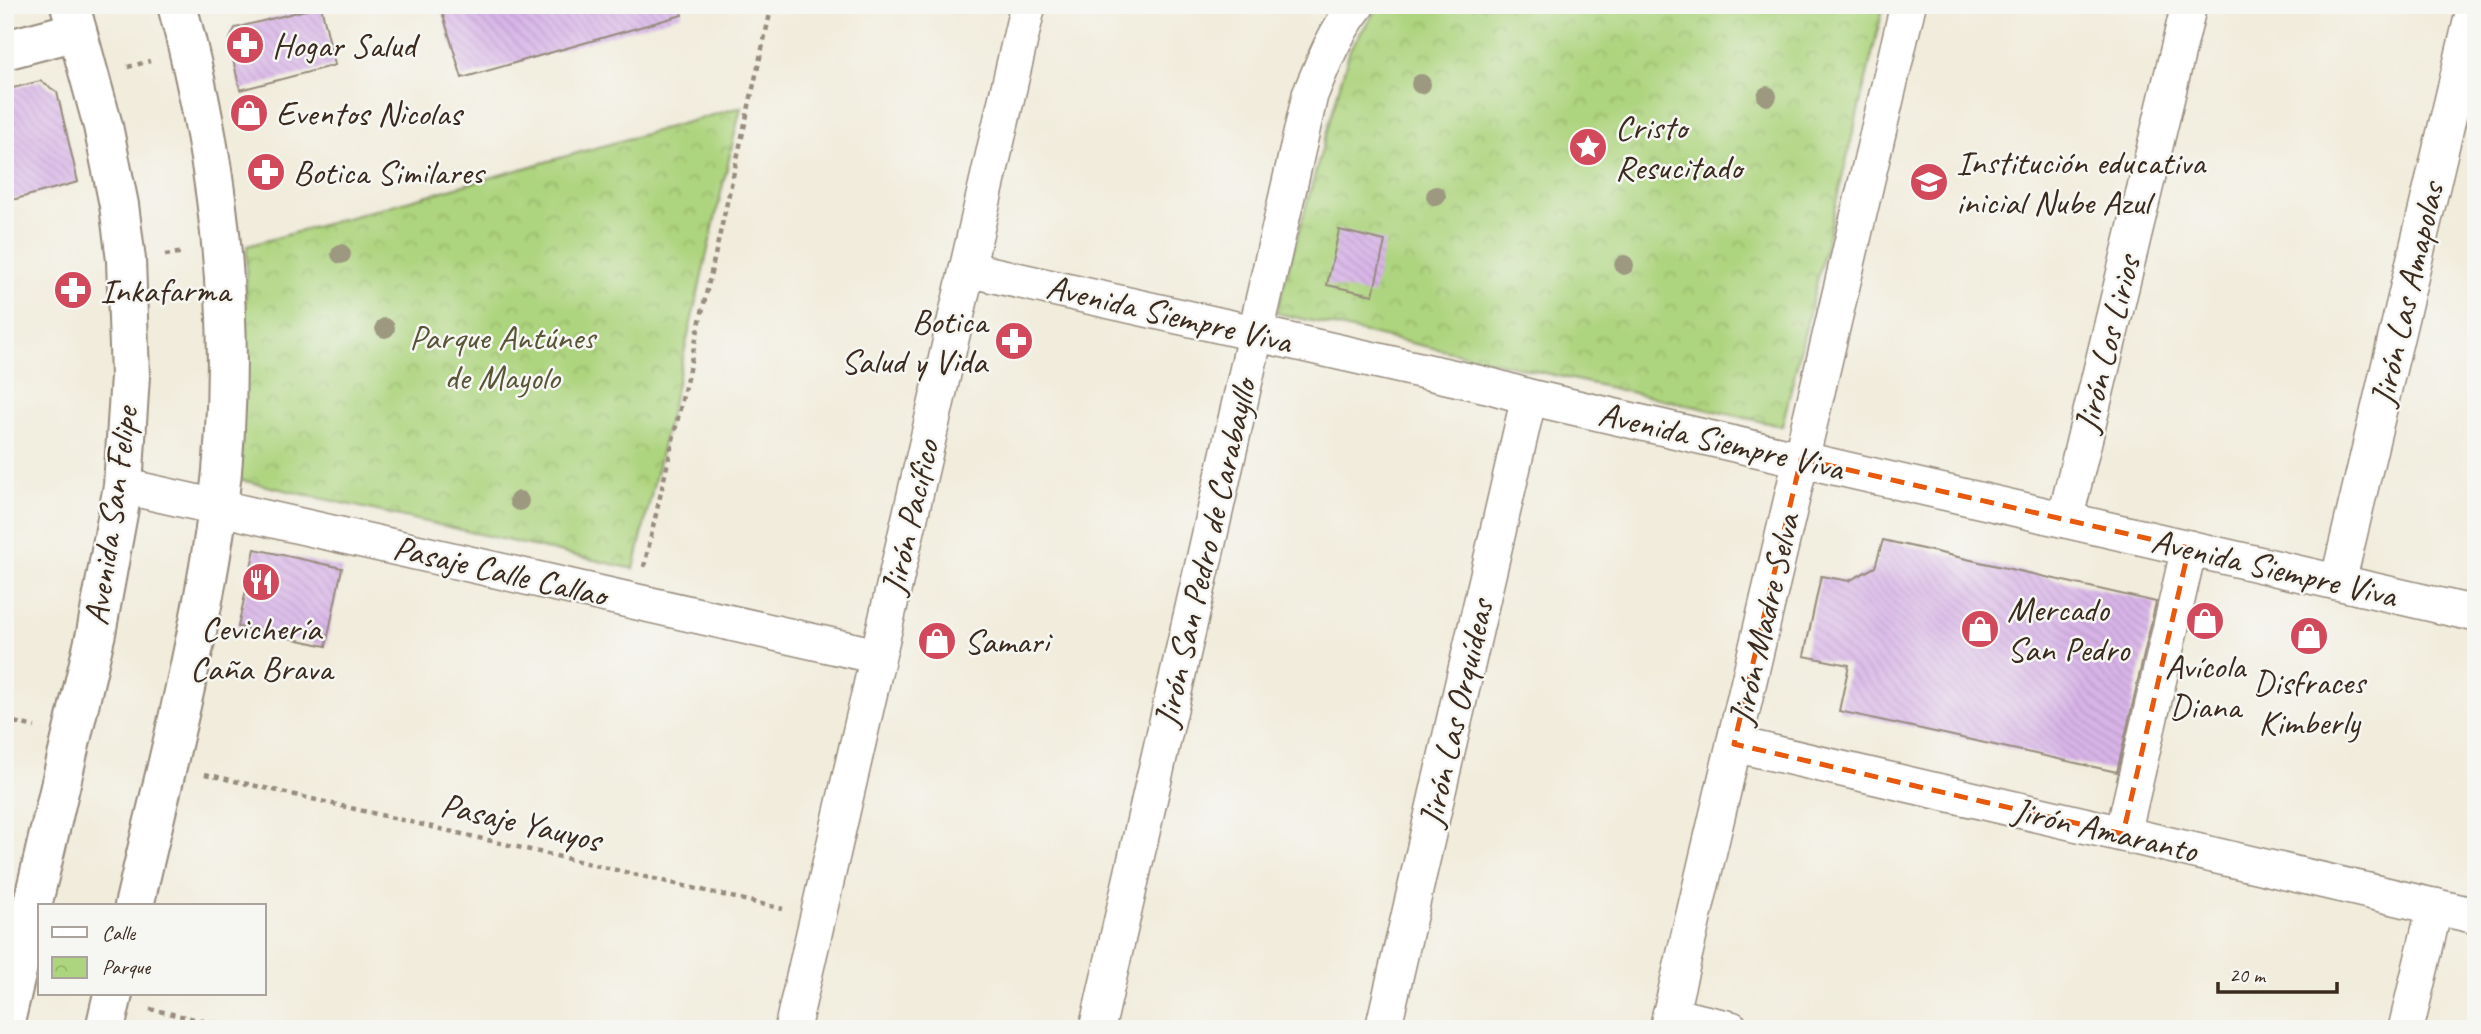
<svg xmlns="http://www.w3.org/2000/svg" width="2481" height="1034" viewBox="0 0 2481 1034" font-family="Caveat,sans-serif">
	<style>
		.park { fill: url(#park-crowns); stroke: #747f4e; stroke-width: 2 }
		.building { fill: url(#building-back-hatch) }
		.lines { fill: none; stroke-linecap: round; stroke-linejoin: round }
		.street-casing { stroke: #968b7c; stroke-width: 38 }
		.secondary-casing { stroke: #968b7c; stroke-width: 42 }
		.path { stroke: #968b7c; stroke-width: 4.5; stroke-dasharray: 5 5; stroke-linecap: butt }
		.street { stroke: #fff; stroke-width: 35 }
		.secondary { stroke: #fff; stroke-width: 38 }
		.tree { fill: #9d9880 }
		.marked { fill: none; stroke: #e8590c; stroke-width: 5; stroke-dasharray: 14 9; stroke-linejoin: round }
		.labels { text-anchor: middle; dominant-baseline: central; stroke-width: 5; stroke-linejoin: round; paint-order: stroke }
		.poi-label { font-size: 35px; fill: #3b2a1e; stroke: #f6f6f2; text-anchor: start }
		.street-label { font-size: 35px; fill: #3b2a1e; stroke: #f6f6f2 }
		.park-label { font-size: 35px; fill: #585436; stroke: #f6f6f2 }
	</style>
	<defs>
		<pattern id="park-crowns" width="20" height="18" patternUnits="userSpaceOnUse" patternTransform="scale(1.75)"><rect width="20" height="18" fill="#add47e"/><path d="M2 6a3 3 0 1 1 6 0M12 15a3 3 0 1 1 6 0" fill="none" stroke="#96b66c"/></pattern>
		<pattern id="building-back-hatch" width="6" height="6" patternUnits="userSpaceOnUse" patternTransform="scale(1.75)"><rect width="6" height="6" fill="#d8b4e8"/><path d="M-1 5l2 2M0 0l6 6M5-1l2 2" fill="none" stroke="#ba9bc7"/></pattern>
	</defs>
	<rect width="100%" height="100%" fill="#f6f6f2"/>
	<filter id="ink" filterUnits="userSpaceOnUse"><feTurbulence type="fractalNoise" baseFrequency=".0143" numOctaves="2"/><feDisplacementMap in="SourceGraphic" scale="14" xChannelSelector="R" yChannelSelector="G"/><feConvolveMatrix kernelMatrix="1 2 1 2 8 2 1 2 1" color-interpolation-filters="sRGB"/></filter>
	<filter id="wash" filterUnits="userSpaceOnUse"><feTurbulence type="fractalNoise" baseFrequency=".00686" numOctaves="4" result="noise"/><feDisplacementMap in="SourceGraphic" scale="28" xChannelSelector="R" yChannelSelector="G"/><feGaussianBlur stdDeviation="1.57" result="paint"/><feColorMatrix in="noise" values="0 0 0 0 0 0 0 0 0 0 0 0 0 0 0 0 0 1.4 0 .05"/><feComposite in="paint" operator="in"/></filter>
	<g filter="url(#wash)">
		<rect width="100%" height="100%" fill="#f1ecdb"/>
		<g class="park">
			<path d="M1382,5H1884L1782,426L1276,313L1350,49L1376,10Z"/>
			<path d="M741,107L634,569L240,480L247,246Z"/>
		</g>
		<g id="blocks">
			<g class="building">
				<path d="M440,5H681L682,15L462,78Z"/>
				<path d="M321,6L335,65L240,90L229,41L235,28Z"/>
				<path d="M40,81L57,92L78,182L5,202V90Z"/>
				<path d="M1339,230L1385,241L1373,295L1327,285Z"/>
				<path d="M1883,540L2156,602L2117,772L1839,711L1849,665L1804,656L1821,576L1849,581L1875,567Z"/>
				<path d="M255,549L342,568L326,646L238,627Z"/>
			</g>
		</g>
	</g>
	<g filter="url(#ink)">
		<use href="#blocks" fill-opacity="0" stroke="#968b7c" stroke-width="2"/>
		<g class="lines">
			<defs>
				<g id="street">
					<path d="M967,269L1491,386L1529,397L2476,614"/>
					<path d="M123,486L877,656"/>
					<path d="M2065,520L2189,5"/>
					<path d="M2338,582L2475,5"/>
					<path d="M1734,744L2476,916"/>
					<path d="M2123,834L2189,548"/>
					<path d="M1670,1015L1731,1029"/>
					<path d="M792,1029L1028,5"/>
					<path d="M1097,1029L1310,95C1323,63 1335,32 1357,5"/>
					<path d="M1383,1029L1529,397"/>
					<path d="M1667,1029L1908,5"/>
					<path d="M2406,1029L2435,906"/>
				</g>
				<g id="secondary">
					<path d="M5,50L77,31"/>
					<path d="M134,906C164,775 200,642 218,508C239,340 221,168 177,5"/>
					<path d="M5,1022L96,633L123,486L130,376L126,260L119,205L103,126L70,5"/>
					<path d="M105,1029L113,994"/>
				</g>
			</defs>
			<use href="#street" class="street-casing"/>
			<use href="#secondary" class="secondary-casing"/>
			<g class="path">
				<path d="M128,67L150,61"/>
				<path d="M165,255L184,252"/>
				<path d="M644,567L772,5"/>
				<path d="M5,720L35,727"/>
				<path d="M205,774L783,909"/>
				<path d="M150,1009L239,1029"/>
			</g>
			<use href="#street" class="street"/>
			<use href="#secondary" class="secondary"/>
		</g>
		<g class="tree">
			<circle cx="1421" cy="84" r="10"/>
			<circle cx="1767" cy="96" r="10"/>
			<circle cx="1436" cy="196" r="10"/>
			<circle cx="341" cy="254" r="10"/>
			<circle cx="1624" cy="265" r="10"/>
			<circle cx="385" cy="328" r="10"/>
			<circle cx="519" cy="501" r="10"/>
		</g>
	</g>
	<path class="marked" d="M1801,459L2189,548L2123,834L1734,744Z"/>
	<defs>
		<symbol id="pharmacy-disc" viewBox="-11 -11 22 22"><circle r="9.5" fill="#d1495b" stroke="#f6f6f2"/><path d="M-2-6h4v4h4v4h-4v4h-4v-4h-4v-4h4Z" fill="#fff"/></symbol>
		<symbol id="shop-disc" viewBox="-11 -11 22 22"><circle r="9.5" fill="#d1495b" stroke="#f6f6f2"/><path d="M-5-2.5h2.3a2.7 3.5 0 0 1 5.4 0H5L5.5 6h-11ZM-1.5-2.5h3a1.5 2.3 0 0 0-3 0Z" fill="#fff"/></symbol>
		<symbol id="sight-disc" viewBox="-11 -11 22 22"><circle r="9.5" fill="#d1495b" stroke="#f6f6f2"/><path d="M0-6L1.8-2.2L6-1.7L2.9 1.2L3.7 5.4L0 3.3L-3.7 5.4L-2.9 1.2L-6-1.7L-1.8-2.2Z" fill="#fff"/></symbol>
		<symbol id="school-disc" viewBox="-11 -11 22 22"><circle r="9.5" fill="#d1495b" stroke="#f6f6f2"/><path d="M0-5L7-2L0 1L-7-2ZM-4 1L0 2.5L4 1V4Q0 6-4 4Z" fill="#fff"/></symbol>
		<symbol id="restaurant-disc" viewBox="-11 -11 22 22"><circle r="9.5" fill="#d1495b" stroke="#f6f6f2"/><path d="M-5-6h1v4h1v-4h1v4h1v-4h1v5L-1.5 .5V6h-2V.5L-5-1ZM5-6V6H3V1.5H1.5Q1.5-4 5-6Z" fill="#fff"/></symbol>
	</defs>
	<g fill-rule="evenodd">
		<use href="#pharmacy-disc" x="223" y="23" width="44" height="44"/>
		<use href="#shop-disc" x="227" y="91" width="44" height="44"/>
		<use href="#sight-disc" x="1566" y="125" width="44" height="44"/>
		<use href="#pharmacy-disc" x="244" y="150" width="44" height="44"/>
		<use href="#school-disc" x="1907" y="160" width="44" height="44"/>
		<use href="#pharmacy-disc" x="51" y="268" width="44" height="44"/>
		<use href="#pharmacy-disc" x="992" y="319" width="44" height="44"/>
		<use href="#restaurant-disc" x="239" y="560" width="44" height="44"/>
		<use href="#shop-disc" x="2183" y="599" width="44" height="44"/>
		<use href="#shop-disc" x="1958" y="607" width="44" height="44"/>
		<use href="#shop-disc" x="2287" y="614" width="44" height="44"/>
		<use href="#shop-disc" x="915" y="619" width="44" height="44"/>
	</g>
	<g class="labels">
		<g class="poi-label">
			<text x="272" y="45">Hogar Salud</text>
			<text x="276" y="113">Eventos Nicolas</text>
			<text x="1615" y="127">Cristo<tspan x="1615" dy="40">Resucitado</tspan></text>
			<text x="1956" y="162">Institución educativa<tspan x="1956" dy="40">inicial Nube Azul</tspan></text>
			<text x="293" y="172">Botica Similares</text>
			<text x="100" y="290">Inkafarma</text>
			<text x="987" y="321" text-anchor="end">Botica<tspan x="987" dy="40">Salud y Vida</tspan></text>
			<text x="2007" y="609">Mercado<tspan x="2007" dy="40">San Pedro</tspan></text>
			<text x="261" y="628" text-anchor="middle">Cevichería<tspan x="261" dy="40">Caña Brava</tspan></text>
			<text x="964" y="641">Samari</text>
			<text x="2205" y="666" text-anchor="middle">Avícola<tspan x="2205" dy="40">Diana</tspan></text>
			<text x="2309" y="682" text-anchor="middle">Disfraces<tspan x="2309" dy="40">Kimberly</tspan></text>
		</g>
		<g class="street-label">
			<text transform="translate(2407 294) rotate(-77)">Jirón Las Amapolas</text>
			<text transform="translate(1169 314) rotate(13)">Avenida Siempre Viva</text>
			<text transform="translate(2107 344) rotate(-76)">Jirón Los Lirios</text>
			<text transform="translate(1721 441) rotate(13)">Avenida Siempre Viva</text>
			<text transform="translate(111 516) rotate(-82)">Avenida San Felipe</text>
			<text transform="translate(910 517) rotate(-77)">Jirón Pacífico</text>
			<text transform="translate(1205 553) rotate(-77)">Jirón San Pedro de Carabayllo</text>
			<text transform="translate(2274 568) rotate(13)">Avenida Siempre Viva</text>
			<text transform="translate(500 571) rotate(13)">Pasaje Calle Callao</text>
			<text transform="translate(1764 619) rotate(-77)">Jirón Madre Selva</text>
			<text transform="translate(1456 713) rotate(-77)">Jirón Las Orquídeas</text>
			<text transform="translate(521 822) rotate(13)">Pasaje Yauyos</text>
			<text transform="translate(2105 830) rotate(13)">Jirón Amaranto</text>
		</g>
		<g class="park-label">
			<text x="502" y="337">Parque Antúnes<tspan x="502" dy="40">de Mayolo</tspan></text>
		</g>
	</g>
	<rect width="2481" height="1034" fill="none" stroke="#f6f6f2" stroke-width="28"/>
	<rect x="38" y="904" width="228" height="91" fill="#f6f6f2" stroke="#aba49d" stroke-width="2"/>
	<rect x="52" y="927" width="35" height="10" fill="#ffffff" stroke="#aba49d" stroke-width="2"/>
	<text x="102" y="940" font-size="21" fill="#3b2a1e">Calle</text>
	<rect x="52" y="957" width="35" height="21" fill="url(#park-crowns)" stroke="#aba49d" stroke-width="2"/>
	<text x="102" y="974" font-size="21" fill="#3b2a1e">Parque</text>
	<path d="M2218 982v10h119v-10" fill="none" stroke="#3b2a1e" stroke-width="3.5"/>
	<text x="2229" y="982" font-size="21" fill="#3b2a1e" stroke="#f6f6f2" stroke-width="5" paint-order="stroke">20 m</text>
</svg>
